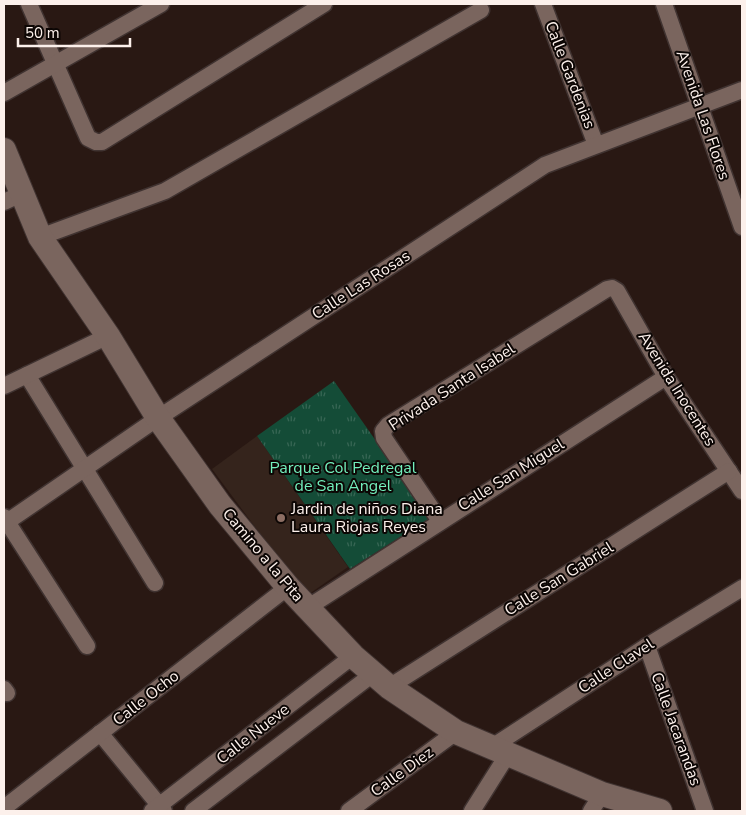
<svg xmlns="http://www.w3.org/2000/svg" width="746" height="815" viewBox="0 0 746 815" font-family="'Nunito Sans',sans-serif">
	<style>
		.education { fill: #35241c }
		.grass { fill: url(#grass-tufts) }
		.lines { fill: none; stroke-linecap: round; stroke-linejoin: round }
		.street-casing { stroke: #403331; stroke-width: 19 }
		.secondary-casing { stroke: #403331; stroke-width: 26 }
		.street { stroke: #7a655e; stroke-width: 16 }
		.secondary { stroke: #7a655e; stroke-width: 24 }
		.education-dot { fill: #8d6e63; stroke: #0c0604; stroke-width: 2 }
		.labels { text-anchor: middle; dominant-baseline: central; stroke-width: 4; stroke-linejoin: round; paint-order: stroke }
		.street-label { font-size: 16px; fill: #fcf0eb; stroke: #0c0604 }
		.park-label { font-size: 16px; fill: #73f0bd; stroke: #0c0604 }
		.poi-label { font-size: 16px; fill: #fcf0eb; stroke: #0c0604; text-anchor: start }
	</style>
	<defs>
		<pattern id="grass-tufts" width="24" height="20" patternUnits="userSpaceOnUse" patternTransform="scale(1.25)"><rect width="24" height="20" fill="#144c37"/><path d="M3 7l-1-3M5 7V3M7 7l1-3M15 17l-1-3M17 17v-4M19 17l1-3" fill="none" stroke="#376654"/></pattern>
	</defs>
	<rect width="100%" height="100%" fill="#291813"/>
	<path class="education" d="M257,436L348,567L309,594L290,574L212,469Z"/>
	<path class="grass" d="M334,381L430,518L350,569L257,436Z"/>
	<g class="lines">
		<defs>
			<g id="street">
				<path d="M29,4L88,138L96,142H102L324,4"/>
				<path d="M543,4L596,145"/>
				<path d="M664,4L742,227"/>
				<path d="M4,93L161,4"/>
				<path d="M4,202L21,194"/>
				<path d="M40,237L165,191L481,10"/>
				<path d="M27,375L155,583"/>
				<path d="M4,386L108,336"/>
				<path d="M4,517L87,646"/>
				<path d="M440,521L384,438L383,431L388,425L607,289L612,288L617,291L666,377L742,491"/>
				<path d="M4,524L158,418L545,165L742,90"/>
				<path d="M307,608L666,377"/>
				<path d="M647,646L705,811"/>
				<path d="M389,687L729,471"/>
				<path d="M4,689L7,693"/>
				<path d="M100,733L164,811"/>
				<path d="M492,747L647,646L742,588"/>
				<path d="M4,808L288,587"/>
				<path d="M152,811L353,656"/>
				<path d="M193,811L373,674"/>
				<path d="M349,811L456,732"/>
				<path d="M472,811L508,754"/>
				<path d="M591,811L602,794"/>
			</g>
			<path id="secondary" d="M4,150L40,237L108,336L158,418L220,505L288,587L353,656L389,687L456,732L602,794L660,811"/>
		</defs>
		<use href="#street" class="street-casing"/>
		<use href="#secondary" class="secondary-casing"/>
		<use href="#street" class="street"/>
		<use href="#secondary" class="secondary"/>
	</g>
	<circle class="education-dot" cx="281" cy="518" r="5"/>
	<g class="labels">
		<g class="street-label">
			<text transform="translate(570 75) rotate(69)">Calle Gardenias</text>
			<text transform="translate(703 115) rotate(71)">Avenida Las Flores</text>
			<text transform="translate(361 285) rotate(-33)">Calle Las Rosas</text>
			<text transform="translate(452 387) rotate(-33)">Privada Santa Isabel</text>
			<text transform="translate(677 389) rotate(58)">Avenida Inocentes</text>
			<text transform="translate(511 475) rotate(-32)">Calle San Miguel</text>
			<text transform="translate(263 555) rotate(50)">Camino a la Pita</text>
			<text transform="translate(559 579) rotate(-32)">Calle San Gabriel</text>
			<text transform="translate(616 666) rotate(-33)">Calle Clavel</text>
			<text transform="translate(146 698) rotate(-38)">Calle Ocho</text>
			<text transform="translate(676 729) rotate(70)">Calle Jacarandas</text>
			<text transform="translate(253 734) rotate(-38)">Calle Nueve</text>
			<text transform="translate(402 772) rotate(-36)">Calle Diez</text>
		</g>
		<g class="park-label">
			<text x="343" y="468">Parque Col Pedregal<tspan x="343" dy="18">de San Angel</tspan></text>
		</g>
		<g class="poi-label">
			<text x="291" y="509">Jardin de niños Diana<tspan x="291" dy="18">Laura Riojas Reyes</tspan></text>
		</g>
	</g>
	<rect width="746" height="815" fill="none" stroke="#fcf0eb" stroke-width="10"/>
	<path d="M18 38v8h112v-8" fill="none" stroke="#fcf0eb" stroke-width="2.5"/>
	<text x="25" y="38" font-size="15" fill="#fcf0eb" stroke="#0c0604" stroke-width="4" paint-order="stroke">50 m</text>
</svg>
